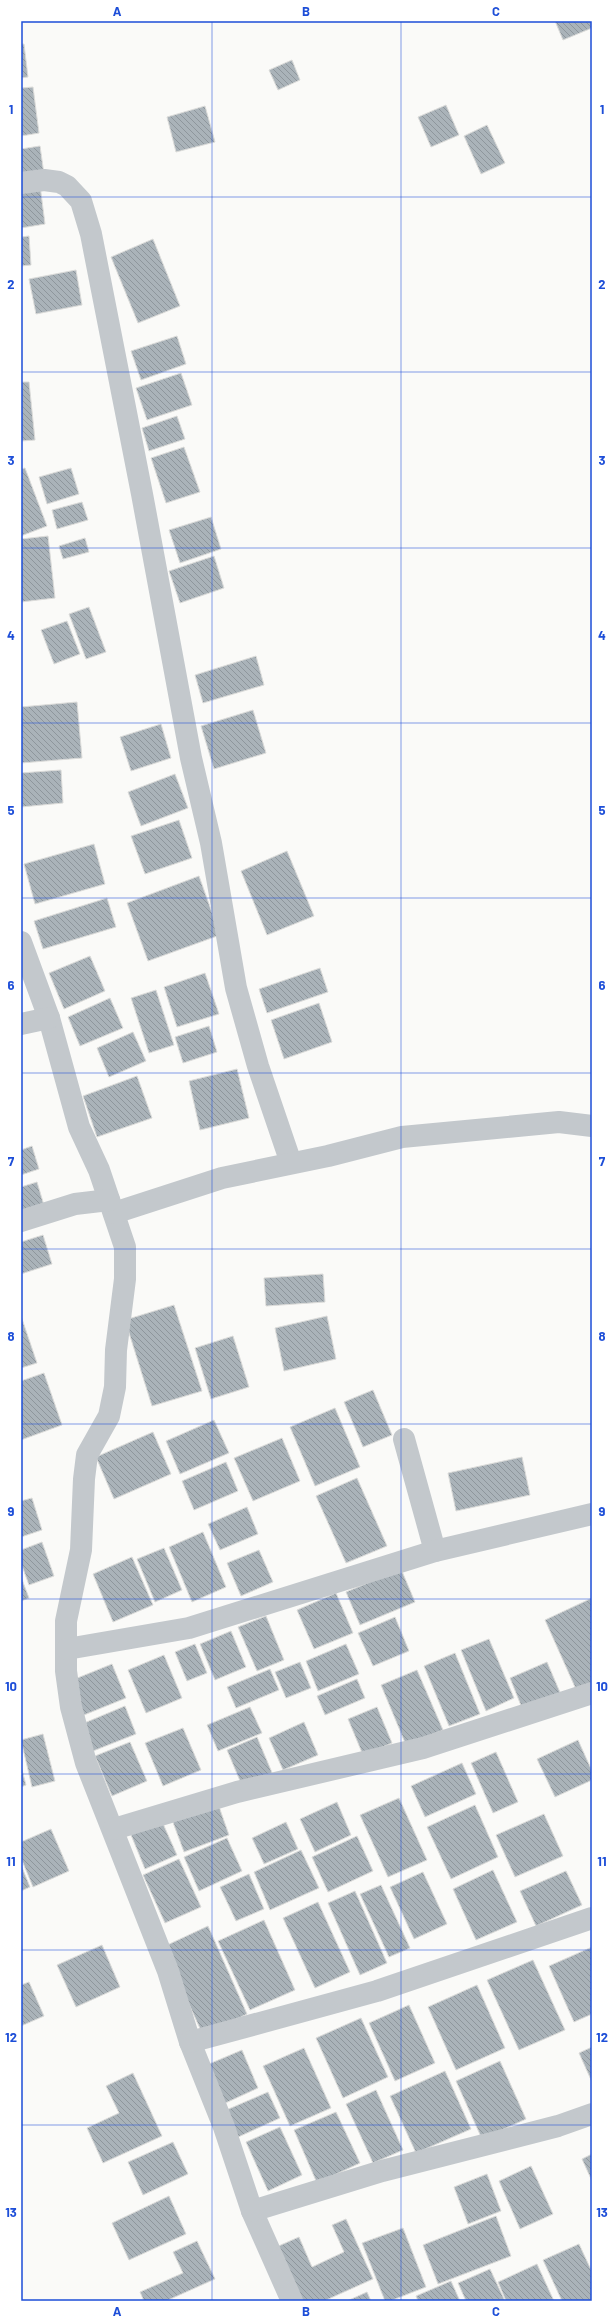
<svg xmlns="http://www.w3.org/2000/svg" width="613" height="2322" viewBox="0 0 613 2322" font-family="Barlow,sans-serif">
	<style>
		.building { fill: url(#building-back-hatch); stroke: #dcdcda }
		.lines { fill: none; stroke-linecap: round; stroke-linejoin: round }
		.street { stroke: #c3c8cc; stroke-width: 22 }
		.grid { fill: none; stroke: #1d4ed8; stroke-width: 1; stroke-opacity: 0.55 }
		.neatline { fill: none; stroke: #1d4ed8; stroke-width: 1.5 }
		.grid-label { font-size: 13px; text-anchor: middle; font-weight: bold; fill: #1d4ed8 }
	</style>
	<defs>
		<pattern id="building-back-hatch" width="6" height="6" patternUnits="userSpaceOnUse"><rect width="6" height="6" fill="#aab3b9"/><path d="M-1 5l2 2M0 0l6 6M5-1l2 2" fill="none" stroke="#8e969c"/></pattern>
	</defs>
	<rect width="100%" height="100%" fill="#fafaf8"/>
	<g class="building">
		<path d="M555,21H592V28L563,40Z"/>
		<path d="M21,44H24L28,77L21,78Z"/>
		<path d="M292,60L300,80L278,90L269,70Z"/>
		<path d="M33,87L39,133L21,136V88Z"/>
		<path d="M446,105L459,135L431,147L418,117Z"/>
		<path d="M205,106L215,142L176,152L167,117Z"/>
		<path d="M487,125L505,163L481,174L464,136Z"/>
		<path d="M40,146L44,174L21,177V149Z"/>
		<path d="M40,185L45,224L21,228V188Z"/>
		<path d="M29,236L31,265L21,266V237Z"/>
		<path d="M153,239L180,306L138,323L111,257Z"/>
		<path d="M76,270L82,305L36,314L29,279Z"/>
		<path d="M177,336L186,364L141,380L131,351Z"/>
		<path d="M181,373L192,405L147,420L136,388Z"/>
		<path d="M21,382H29L35,440L21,441Z"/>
		<path d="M177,416L185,439L149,451L142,428Z"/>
		<path d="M184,447L200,492L166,503L151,458Z"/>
		<path d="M25,468L47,526L21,536V469Z"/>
		<path d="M71,468L79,494L47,504L39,477Z"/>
		<path d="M82,502L88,520L57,529L52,510Z"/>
		<path d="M211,517L221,549L180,563L169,530Z"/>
		<path d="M48,536L55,598L21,602V539Z"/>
		<path d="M85,538L89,552L63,559L59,546Z"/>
		<path d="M214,556L224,588L180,603L169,571Z"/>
		<path d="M89,607L106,652L86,659L69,614Z"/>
		<path d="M67,621L80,654L54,664L41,630Z"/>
		<path d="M256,656L264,685L203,703L195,675Z"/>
		<path d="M77,702L82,758L21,763V707Z"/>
		<path d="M253,710L266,753L214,769L201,726Z"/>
		<path d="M161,724L171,758L131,771L120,737Z"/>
		<path d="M61,770L63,803L21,807V773Z"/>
		<path d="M175,774L188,808L141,826L128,792Z"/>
		<path d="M179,820L192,858L145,874L131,836Z"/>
		<path d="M94,844L105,884L35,904L24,864Z"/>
		<path d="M287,851L314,916L267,935L241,871Z"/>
		<path d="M199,876L220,935L148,961L127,903Z"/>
		<path d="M107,898L116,927L43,949L34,921Z"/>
		<path d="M90,956L105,991L64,1009L49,973Z"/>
		<path d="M320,968L328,992L267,1013L259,989Z"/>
		<path d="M205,973L219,1014L177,1027L164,987Z"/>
		<path d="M156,990L174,1045L149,1053L131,998Z"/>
		<path d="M110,998L123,1028L80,1046L68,1017Z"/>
		<path d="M319,1003L332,1042L284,1059L271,1020Z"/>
		<path d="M209,1026L217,1052L183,1063L175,1037Z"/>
		<path d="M133,1032L146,1061L109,1077L97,1048Z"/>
		<path d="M237,1069L249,1118L200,1130L189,1081Z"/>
		<path d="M137,1076L152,1118L97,1137L83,1096Z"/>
		<path d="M32,1146L39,1169L21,1175V1150Z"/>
		<path d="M37,1182L46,1212L21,1220V1187Z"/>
		<path d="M43,1235L52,1264L21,1274V1242Z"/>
		<path d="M323,1274L325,1302L266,1306L264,1278Z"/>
		<path d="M174,1305L202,1391L152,1406L125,1320Z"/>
		<path d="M21,1316L37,1363L21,1368Z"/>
		<path d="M327,1316L336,1359L284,1371L275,1328Z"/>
		<path d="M233,1336L249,1387L211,1399L195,1348Z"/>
		<path d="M44,1373L62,1425L21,1440V1381Z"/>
		<path d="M373,1390L392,1435L363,1447L344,1402Z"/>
		<path d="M335,1408L360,1467L315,1486L290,1427Z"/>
		<path d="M214,1420L229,1453L180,1474L166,1441Z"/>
		<path d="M153,1432L171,1474L114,1499L96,1457Z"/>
		<path d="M282,1438L300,1481L253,1501L234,1458Z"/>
		<path d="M522,1457L530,1495L456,1511L448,1473Z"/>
		<path d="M226,1462L238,1491L194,1510L182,1481Z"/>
		<path d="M357,1478L387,1546L346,1563L316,1496Z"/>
		<path d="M32,1498L42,1530L21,1537V1501Z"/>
		<path d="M247,1507L258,1534L220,1550L208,1524Z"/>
		<path d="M203,1532L226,1587L192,1602L169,1547Z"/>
		<path d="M42,1542L54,1576L29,1585L21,1563V1550Z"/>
		<path d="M164,1548L182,1590L155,1602L137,1559Z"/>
		<path d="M259,1550L273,1582L241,1596L227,1563Z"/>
		<path d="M132,1557L153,1605L113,1622L93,1574Z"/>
		<path d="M401,1569L415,1602L360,1625L346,1592Z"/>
		<path d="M21,1577L29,1598L21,1601Z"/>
		<path d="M336,1593L353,1633L314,1649L297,1610Z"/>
		<path d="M592,1598V1690L579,1696L545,1620Z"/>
		<path d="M266,1616L284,1660L257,1671L238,1627Z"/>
		<path d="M395,1617L409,1651L373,1666L358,1633Z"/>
		<path d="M231,1631L246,1667L215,1680L200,1644Z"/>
		<path d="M489,1639L514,1698L486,1711L461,1650Z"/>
		<path d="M195,1644L207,1673L187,1681L175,1652Z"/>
		<path d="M346,1644L359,1674L318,1691L306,1661Z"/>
		<path d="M455,1653L480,1714L449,1726L424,1666Z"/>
		<path d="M164,1655L182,1698L146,1713L128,1670Z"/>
		<path d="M300,1662L311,1688L286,1698L275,1672Z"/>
		<path d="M547,1662L562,1697L524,1713L510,1678Z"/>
		<path d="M112,1664L126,1698L84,1715L70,1681Z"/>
		<path d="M270,1669L279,1690L236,1708L227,1687Z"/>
		<path d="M417,1670L443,1730L406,1745L381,1685Z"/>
		<path d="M357,1679L365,1698L325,1715L317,1696Z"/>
		<path d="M125,1706L136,1734L93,1751L82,1724Z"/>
		<path d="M250,1707L262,1733L218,1751L207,1725Z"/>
		<path d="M377,1707L392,1743L363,1755L348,1719Z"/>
		<path d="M304,1722L318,1755L283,1770L269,1738Z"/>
		<path d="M183,1728L201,1770L163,1786L145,1743Z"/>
		<path d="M43,1734L55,1781L32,1787L21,1740Z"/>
		<path d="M257,1737L273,1775L243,1788L227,1750Z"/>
		<path d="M578,1740L592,1771V1780L555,1797L537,1759Z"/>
		<path d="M130,1742L147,1781L112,1796L95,1756Z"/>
		<path d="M496,1752L518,1802L493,1813L471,1763Z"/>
		<path d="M462,1763L476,1794L425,1817L411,1786Z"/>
		<path d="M21,1766L26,1785L21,1787Z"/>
		<path d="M399,1798L427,1860L388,1877L360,1815Z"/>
		<path d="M217,1801L229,1835L184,1852L171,1817Z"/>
		<path d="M337,1802L351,1835L315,1852L300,1819Z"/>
		<path d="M475,1805L498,1857L451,1879L427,1827Z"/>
		<path d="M544,1814L563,1856L515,1877L496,1835Z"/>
		<path d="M160,1817L177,1855L145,1869L129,1830Z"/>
		<path d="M286,1822L298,1849L264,1864L252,1838Z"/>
		<path d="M51,1829L69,1871L33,1887L21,1858V1842Z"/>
		<path d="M357,1836L373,1871L328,1892L312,1857Z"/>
		<path d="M227,1838L242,1871L199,1891L184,1857Z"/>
		<path d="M301,1850L319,1888L270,1910L254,1872Z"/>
		<path d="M179,1859L201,1907L165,1923L143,1875Z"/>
		<path d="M21,1865L30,1887L21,1891Z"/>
		<path d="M493,1870L517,1922L476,1940L453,1889Z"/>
		<path d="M566,1871L582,1905L536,1926L520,1891Z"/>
		<path d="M423,1872L447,1924L414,1939L390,1887Z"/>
		<path d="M249,1874L264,1909L236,1921L220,1887Z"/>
		<path d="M381,1885L410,1948L389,1957L360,1894Z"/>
		<path d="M355,1891L387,1963L360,1975L328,1903Z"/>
		<path d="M318,1902L350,1972L315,1988L283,1918Z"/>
		<path d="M264,1920L295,1990L250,2010L218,1941Z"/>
		<path d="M208,1926L247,2014L203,2035L163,1947Z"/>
		<path d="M102,1945L120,1987L76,2007L57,1965Z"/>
		<path d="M592,1947V2014L574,2022L549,1966Z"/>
		<path d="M533,1960L565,2030L519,2050L487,1980Z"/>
		<path d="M29,1982L44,2016L21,2026V1985Z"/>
		<path d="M477,1985L505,2048L456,2070L428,2007Z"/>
		<path d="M409,2005L435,2063L395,2081L369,2023Z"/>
		<path d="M361,2018L388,2077L343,2098L316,2038Z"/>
		<path d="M592,2047V2082L579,2053Z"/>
		<path d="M304,2048L331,2108L290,2126L263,2066Z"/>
		<path d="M242,2050L258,2088L219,2106L202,2067Z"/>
		<path d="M500,2061L526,2119L482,2139L456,2081Z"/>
		<path d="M445,2071L471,2129L416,2153L390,2096Z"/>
		<path d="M133,2073L162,2136L103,2163L87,2128L119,2113L106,2086Z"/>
		<path d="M376,2090L403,2150L373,2163L346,2104Z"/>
		<path d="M268,2092L280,2118L236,2138L224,2111Z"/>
		<path d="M336,2112L360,2163L317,2183L294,2130Z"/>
		<path d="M280,2127L302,2175L268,2191L246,2142Z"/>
		<path d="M173,2142L188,2174L143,2195L128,2162Z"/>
		<path d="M592,2154V2181L582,2159Z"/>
		<path d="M531,2166L553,2214L520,2229L499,2181Z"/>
		<path d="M487,2174L501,2211L468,2224L454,2187Z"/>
		<path d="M169,2196L186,2234L129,2260L112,2223Z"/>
		<path d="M496,2216L511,2256L438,2284L423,2245Z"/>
		<path d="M346,2219L373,2279L324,2301H298L274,2248L299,2237L312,2267L344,2252L332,2225Z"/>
		<path d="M403,2228L426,2287L390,2301H385L362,2243Z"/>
		<path d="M197,2241L215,2279L166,2301H144L140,2292L183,2273L173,2252Z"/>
		<path d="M579,2244L592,2272V2301H562L543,2260Z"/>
		<path d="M537,2264L554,2301H506L498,2282Z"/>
		<path d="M490,2269L505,2301H466L458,2283Z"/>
		<path d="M451,2281L460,2301H418L416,2296Z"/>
		<path d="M367,2292L371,2301H347Z"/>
	</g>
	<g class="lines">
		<g class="street">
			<path d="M21,183L44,180L59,182L67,186L81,201L91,234L142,494L191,758L211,843L236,988L258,1066L291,1163"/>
			<path d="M21,942L49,1018L79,1127L99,1170L125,1247V1279L116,1350L115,1387L109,1416L87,1455L84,1479L81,1550L66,1621V1671L71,1707L86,1763L168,1971L190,2042L224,2127L252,2211L292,2301"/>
			<path d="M21,1024L49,1018"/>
			<path d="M114,1213L222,1178L328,1156L402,1137L559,1122L592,1126"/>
			<path d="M21,1221L75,1204L109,1200"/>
			<path d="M404,1439L435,1551"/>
			<path d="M67,1649L189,1628L435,1551L592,1514"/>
			<path d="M114,1829L237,1792L423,1748L592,1693"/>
			<path d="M190,2042L377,1991L592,1918"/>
			<path d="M252,2211L382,2171L558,2126L592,2114"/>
		</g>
	</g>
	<path class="grid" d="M212,21V2301M401,21V2301M21,197H592M21,372H592M21,548H592M21,723H592M21,898H592M21,1073H592M21,1249H592M21,1424H592M21,1599H592M21,1774H592M21,1950H592M21,2125H592"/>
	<rect width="613" height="2322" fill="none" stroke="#ffffff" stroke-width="44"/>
	<rect x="22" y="22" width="569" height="2278" class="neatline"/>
	<g class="grid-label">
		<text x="117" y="16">A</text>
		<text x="306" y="16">B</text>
		<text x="496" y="16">C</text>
		<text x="11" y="114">1</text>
		<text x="602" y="114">1</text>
		<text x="11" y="289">2</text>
		<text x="602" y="289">2</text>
		<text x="11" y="465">3</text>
		<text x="602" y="465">3</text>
		<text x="11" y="640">4</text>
		<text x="602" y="640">4</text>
		<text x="11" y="815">5</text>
		<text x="602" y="815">5</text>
		<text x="11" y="990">6</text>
		<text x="602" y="990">6</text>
		<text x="11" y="1166">7</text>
		<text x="602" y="1166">7</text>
		<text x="11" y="1341">8</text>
		<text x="602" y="1341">8</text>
		<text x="11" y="1516">9</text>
		<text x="602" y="1516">9</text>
		<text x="11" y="1691">10</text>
		<text x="602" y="1691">10</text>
		<text x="11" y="1866">11</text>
		<text x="602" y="1866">11</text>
		<text x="11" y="2042">12</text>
		<text x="602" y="2042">12</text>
		<text x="11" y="2217">13</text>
		<text x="602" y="2217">13</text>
		<text x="117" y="2316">A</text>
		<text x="306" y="2316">B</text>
		<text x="496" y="2316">C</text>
	</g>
</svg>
